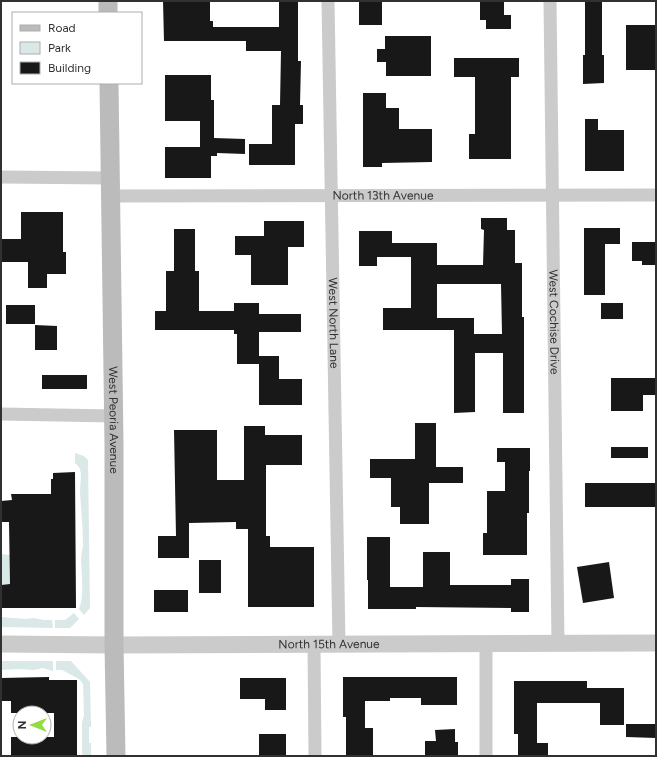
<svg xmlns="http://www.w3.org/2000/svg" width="657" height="757" viewBox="0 0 657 757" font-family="Figtree,sans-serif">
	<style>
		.green { fill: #dbe8e8 }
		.building { fill: #181818; fill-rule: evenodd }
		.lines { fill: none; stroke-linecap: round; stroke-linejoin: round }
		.minor { stroke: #cbcbcb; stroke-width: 13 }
		.tertiary { stroke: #cbcbcb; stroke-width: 17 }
		.secondary { stroke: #bbb; stroke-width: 19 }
		.labels { text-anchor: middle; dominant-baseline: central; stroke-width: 4; stroke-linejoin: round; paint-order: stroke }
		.street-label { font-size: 12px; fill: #313131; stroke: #fff }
	</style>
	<rect width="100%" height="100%" fill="#fff"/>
	<g class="green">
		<path d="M75,453L84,456L88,460L90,608L84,615L79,609C84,599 82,573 81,561C81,556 82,551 83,546C83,528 81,509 80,491C80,485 82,475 80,470C80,467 77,465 75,463Z"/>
		<path d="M1,554L10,555V584L1,585Z"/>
		<path d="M74,613L79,619L70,628H55V620H65Z"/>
		<path d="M1,617L26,619L34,618L44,620H52L53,628L1,627Z"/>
		<path d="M1,661H53V671L43,668L34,670L19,669L1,670Z"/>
		<path d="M56,661H71L90,682L91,727H89V743H91V756H83L82,752V723L84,715L83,684L79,679L62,670H56Z"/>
	</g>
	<g class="building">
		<path d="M163,1H210V21H213V27H279V1H298V61H301L300,105H303V124H295V165H249V144H272V105H280L281,51H246V41H164Z"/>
		<rect x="359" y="1" width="23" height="24"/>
		<path d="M480,1H504V15H511V29H486V20H480Z"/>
		<path d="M585,1H602V55H604V83L583,84V55H585Z"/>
		<rect x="626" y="25" width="29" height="45"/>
		<path d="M385,36H431V76H386V62H377V49H385Z"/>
		<path d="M454,58H519V77H511V159H469V134H475V77H454Z"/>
		<path d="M165,75H211V100H214V138L245,139V154L217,153V156H211V178H165V147H200V121H165Z"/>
		<path d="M363,93H386V108H399V129H432V162L382,163V167H363Z"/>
		<path d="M585,119H598V130H624V171H585Z"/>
		<path d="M21,212H63V252H66V274H47V288H28V262H1V239H21Z"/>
		<path d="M481,218H507V230H515V263H522V317H524V413H503V353H475V412L454,413V330H383V308H411V257H377V266H359V231H392V243H437V265H483L484,230L481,229ZM437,284H501L502,334H474V318H437Z"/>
		<path d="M264,221H304V247H288V285H251V255H235V236H264Z"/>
		<path d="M584,228H620V244H605V295H584Z"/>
		<path d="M174,229H195V271H199V311H234V303H259V314H301V332H259V356H279V379H302V405H259V364H237V334H234V330H155V311H166V271H174Z"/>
		<path d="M632,242H656V265H642V261H632Z"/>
		<rect x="601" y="303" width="22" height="16"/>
		<rect x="6" y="305" width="29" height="19"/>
		<path d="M35,325L57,326V350H35Z"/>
		<rect x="42" y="375" width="45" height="14"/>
		<path d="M611,378H656V395H643V411H611Z"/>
		<path d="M415,423H436V467H463V483H429V524H400V507H391V478H370V459H415Z"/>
		<path d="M244,426H265V435H302V465H266V536H270V547H314V607H248V529H236V522L189,523V558H158V536H176L174,430H217V480H244Z"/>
		<rect x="611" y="447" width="37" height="11"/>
		<path d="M497,448H530V471H529V513H527V555H483V533H487V491H505V462H497Z"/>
		<path d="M75,472L76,608H1V585L10,584L9,522H1V501L12,500L11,494H51V479H53V473Z"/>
		<rect x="585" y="483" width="71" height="24"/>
		<path d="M367,537H390V587H423V552H450V585H511V579H529V612H511V608L416,607V609H368V580H367Z"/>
		<rect x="199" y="560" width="22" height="33"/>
		<path d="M609,562L614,598L583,603L577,567Z"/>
		<rect x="154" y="590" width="34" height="22"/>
		<path d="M49,677V680H77V756H11V737H54V713H11V701H1V678Z"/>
		<path d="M343,677H457V705H421V698H390V701H365V728H373V756H346V717H343Z"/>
		<path d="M240,678H286V710H265V699H240Z"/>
		<path d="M514,681H587V688H624V725H600V703H537V743H548V756H518V734H514Z"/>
		<path d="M626,724H656V738L626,737Z"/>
		<path d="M455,729V742H458V756H425V741H436L435,730Z"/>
		<rect x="259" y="734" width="27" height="22"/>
	</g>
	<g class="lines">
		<g class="minor">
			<path id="s1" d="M328,1L339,645"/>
			<path id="s2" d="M550,1L558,644"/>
			<path d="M1,177L110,178"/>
			<path id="s3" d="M110,196L656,195"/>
			<path d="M1,414L114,416"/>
			<path d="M486,644V756"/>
			<path d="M314,645L315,756"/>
		</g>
		<path class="tertiary" id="s4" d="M1,644L114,645L656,643"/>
		<g class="secondary">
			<path d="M108,1V13"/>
			<path id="s5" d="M109,83L114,444V645L116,756"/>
		</g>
	</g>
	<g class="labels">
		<g class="street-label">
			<text stroke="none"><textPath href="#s3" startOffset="273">North 13th Avenue</textPath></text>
			<text stroke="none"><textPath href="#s2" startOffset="321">West Cochise Drive</textPath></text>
			<text stroke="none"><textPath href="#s1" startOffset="322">West North Lane</textPath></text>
			<text stroke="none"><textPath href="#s5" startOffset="337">West Peoria Avenue</textPath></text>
			<text stroke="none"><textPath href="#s4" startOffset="328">North 15th Avenue</textPath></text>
		</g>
	</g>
	<rect width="657" height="757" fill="none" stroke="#313131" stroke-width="4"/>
	<rect x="12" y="12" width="130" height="72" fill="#ffffff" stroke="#adadad"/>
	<rect x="20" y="25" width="20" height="6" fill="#bbbbbb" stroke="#adadad"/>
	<text x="48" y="32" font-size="12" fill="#313131">Road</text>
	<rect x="20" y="42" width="20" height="12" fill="#dbe8e8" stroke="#adadad"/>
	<text x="48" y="52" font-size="12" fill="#313131">Park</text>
	<rect x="20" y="62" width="20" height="12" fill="#181818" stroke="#adadad"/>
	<text x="48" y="72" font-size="12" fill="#313131">Building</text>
	<g transform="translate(32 725) rotate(270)"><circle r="19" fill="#ffffff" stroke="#adadad"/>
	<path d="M0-3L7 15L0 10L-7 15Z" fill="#92db40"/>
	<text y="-6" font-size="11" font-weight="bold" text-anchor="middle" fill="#313131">N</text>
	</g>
</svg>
